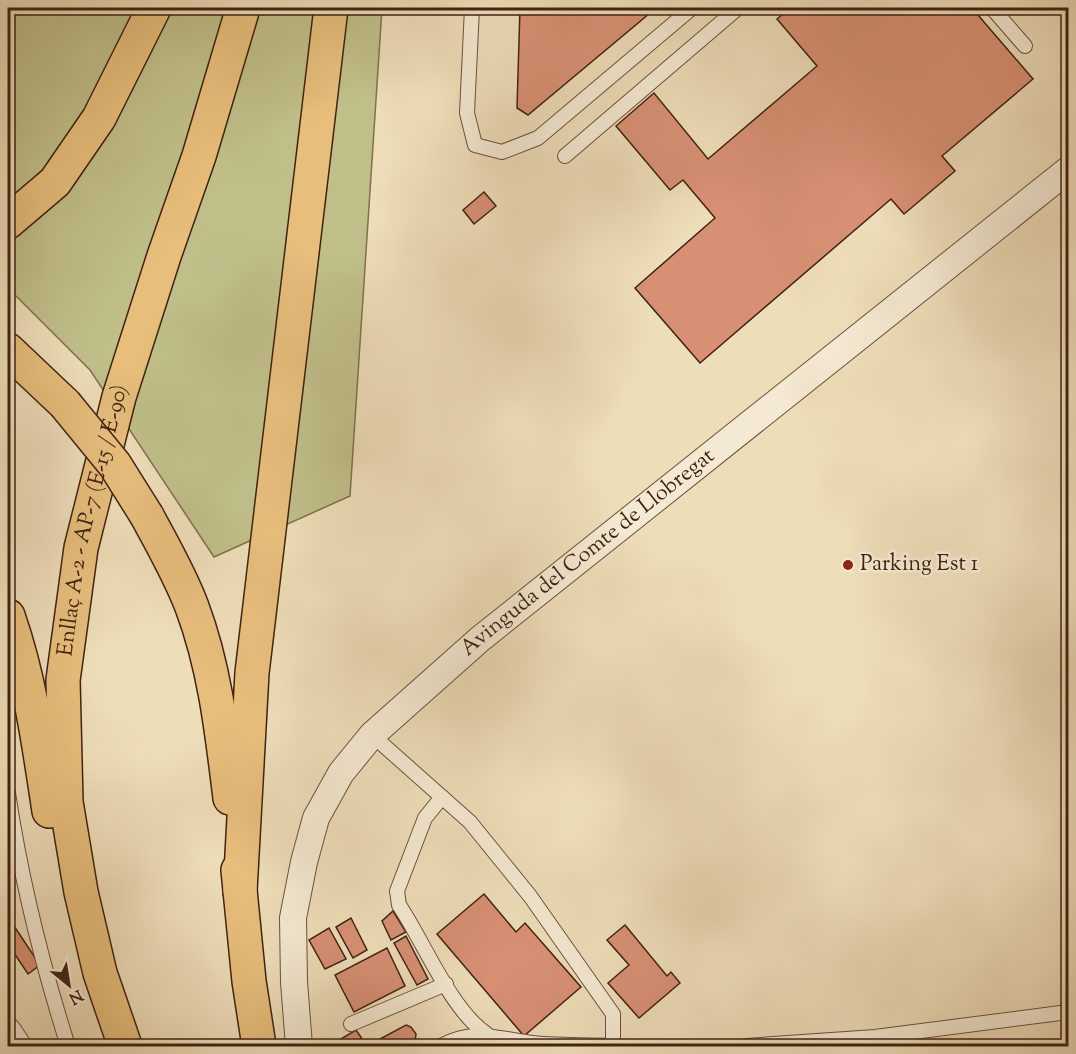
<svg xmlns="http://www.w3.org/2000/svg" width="1076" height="1054" viewBox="0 0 1076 1054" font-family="'Sorts Mill Goudy',serif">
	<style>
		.green { fill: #c0bf8a; stroke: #80704e; stroke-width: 1.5 }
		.building { fill: #d89074; stroke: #402212; stroke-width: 1.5 }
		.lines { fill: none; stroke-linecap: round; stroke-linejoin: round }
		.lane-casing { stroke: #6c513c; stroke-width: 16 }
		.street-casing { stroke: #6c513c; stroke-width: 28 }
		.highway-casing { stroke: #402212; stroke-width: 36 }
		.lane { stroke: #f4e9d2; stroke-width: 14 }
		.street { stroke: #f4e9d2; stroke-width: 26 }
		.highway { stroke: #e7be7c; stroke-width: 33 }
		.highway-bridge-casing { stroke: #402212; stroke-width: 36; stroke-linecap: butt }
		.highway-bridge { stroke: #e7be7c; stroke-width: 33 }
		.poi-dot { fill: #8f2418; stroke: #f4e9d2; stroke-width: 2 }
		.labels { text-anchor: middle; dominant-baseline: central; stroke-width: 5; stroke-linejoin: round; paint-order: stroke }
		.street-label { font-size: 22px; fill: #402212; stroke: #f4e9d2 }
		.poi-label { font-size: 22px; fill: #402212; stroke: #f4e9d2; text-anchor: start }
	</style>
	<rect width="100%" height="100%" fill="#eeddb9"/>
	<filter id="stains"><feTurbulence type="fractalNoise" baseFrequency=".00333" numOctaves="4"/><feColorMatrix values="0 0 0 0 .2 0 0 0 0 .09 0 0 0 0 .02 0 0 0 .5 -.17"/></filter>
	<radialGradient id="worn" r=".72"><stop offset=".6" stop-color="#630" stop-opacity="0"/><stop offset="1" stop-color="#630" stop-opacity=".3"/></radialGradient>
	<path class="green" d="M8,8H382L350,496L214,557L90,370L8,288Z"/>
	<g class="building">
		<path d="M520,8H656L528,115L517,108Z"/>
		<path d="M790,8H876L880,13L887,8H972L1033,79L942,156L955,171L904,214L891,199L700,363L635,288L715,218L683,180L670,190L616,126L654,93L708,159L817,66L777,19Z"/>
		<path d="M484,192L496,206L474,224L463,210Z"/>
		<path d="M484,894L516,932L525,923L581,987L524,1036L437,934Z"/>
		<path d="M393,911L406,932L391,940L382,921Z"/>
		<path d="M8,917L40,965L28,974L8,944Z"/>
		<path d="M351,918L367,950L353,958L336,927Z"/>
		<path d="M625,925L667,976L671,972L680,983L639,1018L608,983L629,965L607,940Z"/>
		<path d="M329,928L346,959L325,969L309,940Z"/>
		<path d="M406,936L428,979L417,985L394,943Z"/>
		<path d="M387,948L405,986L354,1012L335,975Z"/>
		<path d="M406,1025L411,1027L416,1034L415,1042L410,1046H367Z"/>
		<path d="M356,1030L365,1043L359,1046H329Z"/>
	</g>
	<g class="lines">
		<defs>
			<g id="lane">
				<path d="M472,8L467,113L475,145L502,152L538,138L692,8"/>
				<path d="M992,8L1025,46"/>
				<path d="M565,156L738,8"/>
				<path d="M372,735L470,822L530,896L613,1014V1046"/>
				<path d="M8,793C21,879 42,964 68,1046"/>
				<path d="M442,797L425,818L397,891L399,905C424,942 451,1011 488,1035"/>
				<path d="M351,1024L446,984"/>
				<path d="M441,1046C473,1028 500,1039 532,1043C560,1046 589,1045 617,1046"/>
				<path d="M746,1046L875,1037L1068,1012"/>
			</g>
			<g id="street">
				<path d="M8,1031L18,1046"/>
				<path id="s1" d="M299,1046L294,982L293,918L304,862L316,818L341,773L372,735L480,639L1068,170"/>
			</g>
			<g id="highway">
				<path d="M8,222L55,182L99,118L154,8"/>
				<path d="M8,350L65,404"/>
				<path d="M147,516C163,546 180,575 192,607C215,668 222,733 230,798"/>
				<path d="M8,616C30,679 39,745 49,811"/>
				<path d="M238,870L249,981L259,1046"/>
				<path d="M240,891L252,673L331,8"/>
				<path id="s2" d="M125,1046L100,973L81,892L66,802L63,680L81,548L119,397L164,256L199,156L243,8"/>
			</g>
		</defs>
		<use href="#lane" class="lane-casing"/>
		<use href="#street" class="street-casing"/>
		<use href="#highway" class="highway-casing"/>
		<use href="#lane" class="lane"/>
		<use href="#street" class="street"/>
		<use href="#highway" class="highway"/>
		<defs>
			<path id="highway-bridge" d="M65,404L115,465L147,516"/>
		</defs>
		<use href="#highway-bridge" class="highway-bridge-casing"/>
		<use href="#highway-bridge" class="highway-bridge"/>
	</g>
	<circle class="poi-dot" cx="848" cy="565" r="6"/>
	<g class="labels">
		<g class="street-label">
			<text stroke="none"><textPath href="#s2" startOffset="536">Enllaç A-2 - AP-7 (E-15 / E-90)</textPath></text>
			<text stroke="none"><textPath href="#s1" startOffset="614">Avinguda del Comte de Llobregat</textPath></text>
		</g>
		<g class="poi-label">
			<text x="860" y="565">Parking Est 1</text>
		</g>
	</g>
	<rect width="1076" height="1054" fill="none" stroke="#eeddb9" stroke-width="30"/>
	<rect x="9" y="9" width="1058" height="1036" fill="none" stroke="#402212" stroke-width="3"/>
	<rect x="15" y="15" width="1046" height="1024" fill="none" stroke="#402212" stroke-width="1.5"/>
	<g transform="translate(69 985) rotate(150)" stroke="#f4e9d2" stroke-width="4.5" paint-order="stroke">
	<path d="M0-4.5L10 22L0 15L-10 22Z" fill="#402212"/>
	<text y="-9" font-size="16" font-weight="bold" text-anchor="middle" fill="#402212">N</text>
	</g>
	<rect width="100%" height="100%" filter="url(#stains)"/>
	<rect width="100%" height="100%" fill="url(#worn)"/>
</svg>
